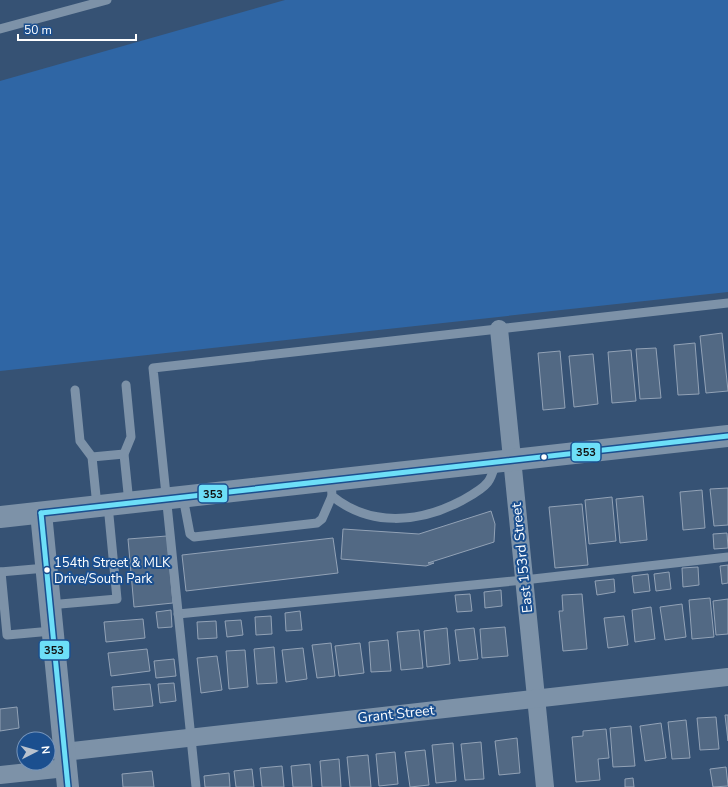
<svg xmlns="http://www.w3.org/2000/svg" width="728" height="787" viewBox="0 0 728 787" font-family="'Nunito Sans',sans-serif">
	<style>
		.green { fill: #2f66a5 }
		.building { fill: #526984; stroke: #92a2b6 }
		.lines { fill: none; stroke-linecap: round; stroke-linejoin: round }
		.service { stroke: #7d92a8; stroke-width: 9 }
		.minor { stroke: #7d92a8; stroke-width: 18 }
		.tertiary { stroke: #7d92a8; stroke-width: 22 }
		.bus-1-casing { stroke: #1b4f8f; stroke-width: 8 }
		.bus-1 { stroke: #6ddff8; stroke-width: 5 }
		.bus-dot { fill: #fff; stroke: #1b4f8f; stroke-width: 1.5 }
		.labels { text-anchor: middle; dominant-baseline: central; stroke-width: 4; stroke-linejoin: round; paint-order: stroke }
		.bus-label { font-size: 13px; fill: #fff; stroke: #1b4f8f; text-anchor: start }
		.street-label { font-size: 14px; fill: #fff; stroke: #1b4f8f }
		.line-badge { stroke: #1b4f8f; stroke-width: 1.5 }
		.pale-badge-label { font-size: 11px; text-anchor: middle; font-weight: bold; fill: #111 }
	</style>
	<rect width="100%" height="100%" fill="#365274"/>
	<path class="green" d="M285,0H728V292L0,371V81Z"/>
	<g class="building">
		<path d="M722,333L728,391L706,393L700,336Z"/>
		<path d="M695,343L699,394L678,395L674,345Z"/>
		<path d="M656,348L661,398L640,399L636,349Z"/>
		<path d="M631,350L636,401L612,403L608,352Z"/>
		<path d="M560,351L565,408L543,410L538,353Z"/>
		<path d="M593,354L598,404L574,407L569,356Z"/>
		<path d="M728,488V525L714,526L710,489Z"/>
		<path d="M702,490L705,528L683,530L680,492Z"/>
		<path d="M643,496L647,540L620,543L616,499Z"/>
		<path d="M612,497L616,541L589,544L585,500Z"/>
		<path d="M582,504L588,565L555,568L549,507Z"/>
		<path d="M491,511L495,524L494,542L428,563H434L426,566L341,559L343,529L419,534Z"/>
		<path d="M727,533L728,548L714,549L713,534Z"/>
		<path d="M167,536L173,603L134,607L128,539Z"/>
		<path d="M333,538L338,573L186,591L182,555Z"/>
		<path d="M728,565V583L722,584L720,566Z"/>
		<path d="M698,567L699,585L683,587L682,568Z"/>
		<path d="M669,572L671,589L656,591L654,574Z"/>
		<path d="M648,574L650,591L634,593L632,576Z"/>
		<path d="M614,579L615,592L597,595L595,581Z"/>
		<path d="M501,590L502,606L485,608L484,592Z"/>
		<path d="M470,594L472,611L457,612L455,595Z"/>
		<path d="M582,594L587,649L563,651L559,611H563L562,595Z"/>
		<path d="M710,598L714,637L692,639L689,600Z"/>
		<path d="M728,599V634L716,635L713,601Z"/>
		<path d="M682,604L686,637L665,640L660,607Z"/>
		<path d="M651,607L655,639L635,642L632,610Z"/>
		<path d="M171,610L172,627L158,628L156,612Z"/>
		<path d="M300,611L302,630L286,631L285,613Z"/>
		<path d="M271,616L272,634L256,635L255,617Z"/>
		<path d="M624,616L628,645L608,648L604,618Z"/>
		<path d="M143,619L145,638L106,642L104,622Z"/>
		<path d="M241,620L243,635L227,637L225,621Z"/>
		<path d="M216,621L217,638L198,639L197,622Z"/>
		<path d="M505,627L508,656L482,658L480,629Z"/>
		<path d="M447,628L450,664L427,667L424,631Z"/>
		<path d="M474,628L478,659L459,661L455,630Z"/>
		<path d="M419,630L423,668L401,670L397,632Z"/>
		<path d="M388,640L391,671L371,672L369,642Z"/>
		<path d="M331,643L335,676L317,678L312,645Z"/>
		<path d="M360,643L364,673L339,676L335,646Z"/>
		<path d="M274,647L277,683L257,684L254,649Z"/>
		<path d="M303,648L307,679L286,682L282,650Z"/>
		<path d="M147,649L150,671L111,676L108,653Z"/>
		<path d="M245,650L248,687L229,689L226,651Z"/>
		<path d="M217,656L222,690L201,693L197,658Z"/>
		<path d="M174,659L176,676L156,678L154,661Z"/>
		<path d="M174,683L176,701L160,703L158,684Z"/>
		<path d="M150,684L153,706L114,710L112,687Z"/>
		<path d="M17,707L19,728L0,731V709Z"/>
		<path d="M725,715H728V741Z"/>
		<path d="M716,717L719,749L700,750L697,718Z"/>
		<path d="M686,720L690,758L672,759L668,722Z"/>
		<path d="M661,723L666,758L645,761L640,726Z"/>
		<path d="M631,726L635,766L613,767L610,728Z"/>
		<path d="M606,729L609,758L598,759L600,780L576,782L572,737L583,736V731Z"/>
		<path d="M517,738L520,773L499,775L495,741Z"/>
		<path d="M481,742L484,779L465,780L461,744Z"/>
		<path d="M453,743L456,781L436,783L432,745Z"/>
		<path d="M425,750L429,785L410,787L405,752Z"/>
		<path d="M395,752L398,784L379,786L376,754Z"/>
		<path d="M368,755L371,787H350L347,757Z"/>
		<path d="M339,759L341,787H322L320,761Z"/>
		<path d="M310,764L312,787H293L291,766Z"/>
		<path d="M282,766L284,787H262L260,768Z"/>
		<path d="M726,767L728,786L713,787L710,769Z"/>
		<path d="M252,769L254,787H236L234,771Z"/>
		<path d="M152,771L154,787H123L122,774Z"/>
		<path d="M229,773L230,787H205L204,776Z"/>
		<path d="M633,778L634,787H625V779Z"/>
	</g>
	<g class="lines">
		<g class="service">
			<path d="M0,29L107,0"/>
			<path d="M126,385L131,437L124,454L129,503"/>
			<path d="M75,390L80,441L92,457L97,506"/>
			<path d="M92,457L124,454"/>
			<path d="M331,480L332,496C370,527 419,523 461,501C470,496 482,490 488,482C492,477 494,468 496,462"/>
			<path d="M183,497L190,534L194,537L317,523L322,519L332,496"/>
			<path d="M0,572L46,568"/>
			<path d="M1,572L7,635L52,631"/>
			<path d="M49,605L117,599L108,505"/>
			<path d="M178,614L524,580L728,557"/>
			<path d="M196,787L153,368L728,303"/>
		</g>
		<g class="minor">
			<path d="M499,329L545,787"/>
			<path d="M64,752L728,677"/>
			<path d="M0,775L66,768"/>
		</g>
		<g class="tertiary">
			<path d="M41,513L68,787"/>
			<path d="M0,517L728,436"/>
		</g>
		<defs>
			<g id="bus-1">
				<path d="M41,513L728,436"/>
				<path d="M41,513L68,787"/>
			</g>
		</defs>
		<use href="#bus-1" class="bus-1-casing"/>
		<use href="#bus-1" class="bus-1"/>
	</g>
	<g class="bus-dot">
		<circle cx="544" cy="457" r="3.5"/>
		<circle cx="47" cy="570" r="3.5"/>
	</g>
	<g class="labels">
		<g class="bus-label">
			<text x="54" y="563">154th Street &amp; MLK<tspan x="54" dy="16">Drive/South Park</tspan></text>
		</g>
		<g class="street-label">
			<text transform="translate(522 558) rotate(-96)">East 153rd Street</text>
			<text transform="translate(396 714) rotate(-6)">Grant Street</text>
		</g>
	</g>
	<g class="line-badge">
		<rect x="571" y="442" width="30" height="20" rx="4" fill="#6ddff8"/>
		<rect x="198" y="484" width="30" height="19" rx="4" fill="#6ddff8"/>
		<rect x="39" y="640" width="31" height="20" rx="4" fill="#6ddff8"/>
	</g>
	<g class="pale-badge-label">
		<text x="586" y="456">353</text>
		<text x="213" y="498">353</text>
		<text x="54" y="654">353</text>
	</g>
	<g transform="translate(36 751) rotate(84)"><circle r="19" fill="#1b4f8f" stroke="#7695bc"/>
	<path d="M0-3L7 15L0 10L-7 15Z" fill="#b9c2ce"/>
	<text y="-6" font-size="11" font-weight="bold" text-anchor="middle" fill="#ffffff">N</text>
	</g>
	<path d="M18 34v6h118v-6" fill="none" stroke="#ffffff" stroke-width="2"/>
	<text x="24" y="34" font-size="12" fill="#ffffff" stroke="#1b4f8f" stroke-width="3" paint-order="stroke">50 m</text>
</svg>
